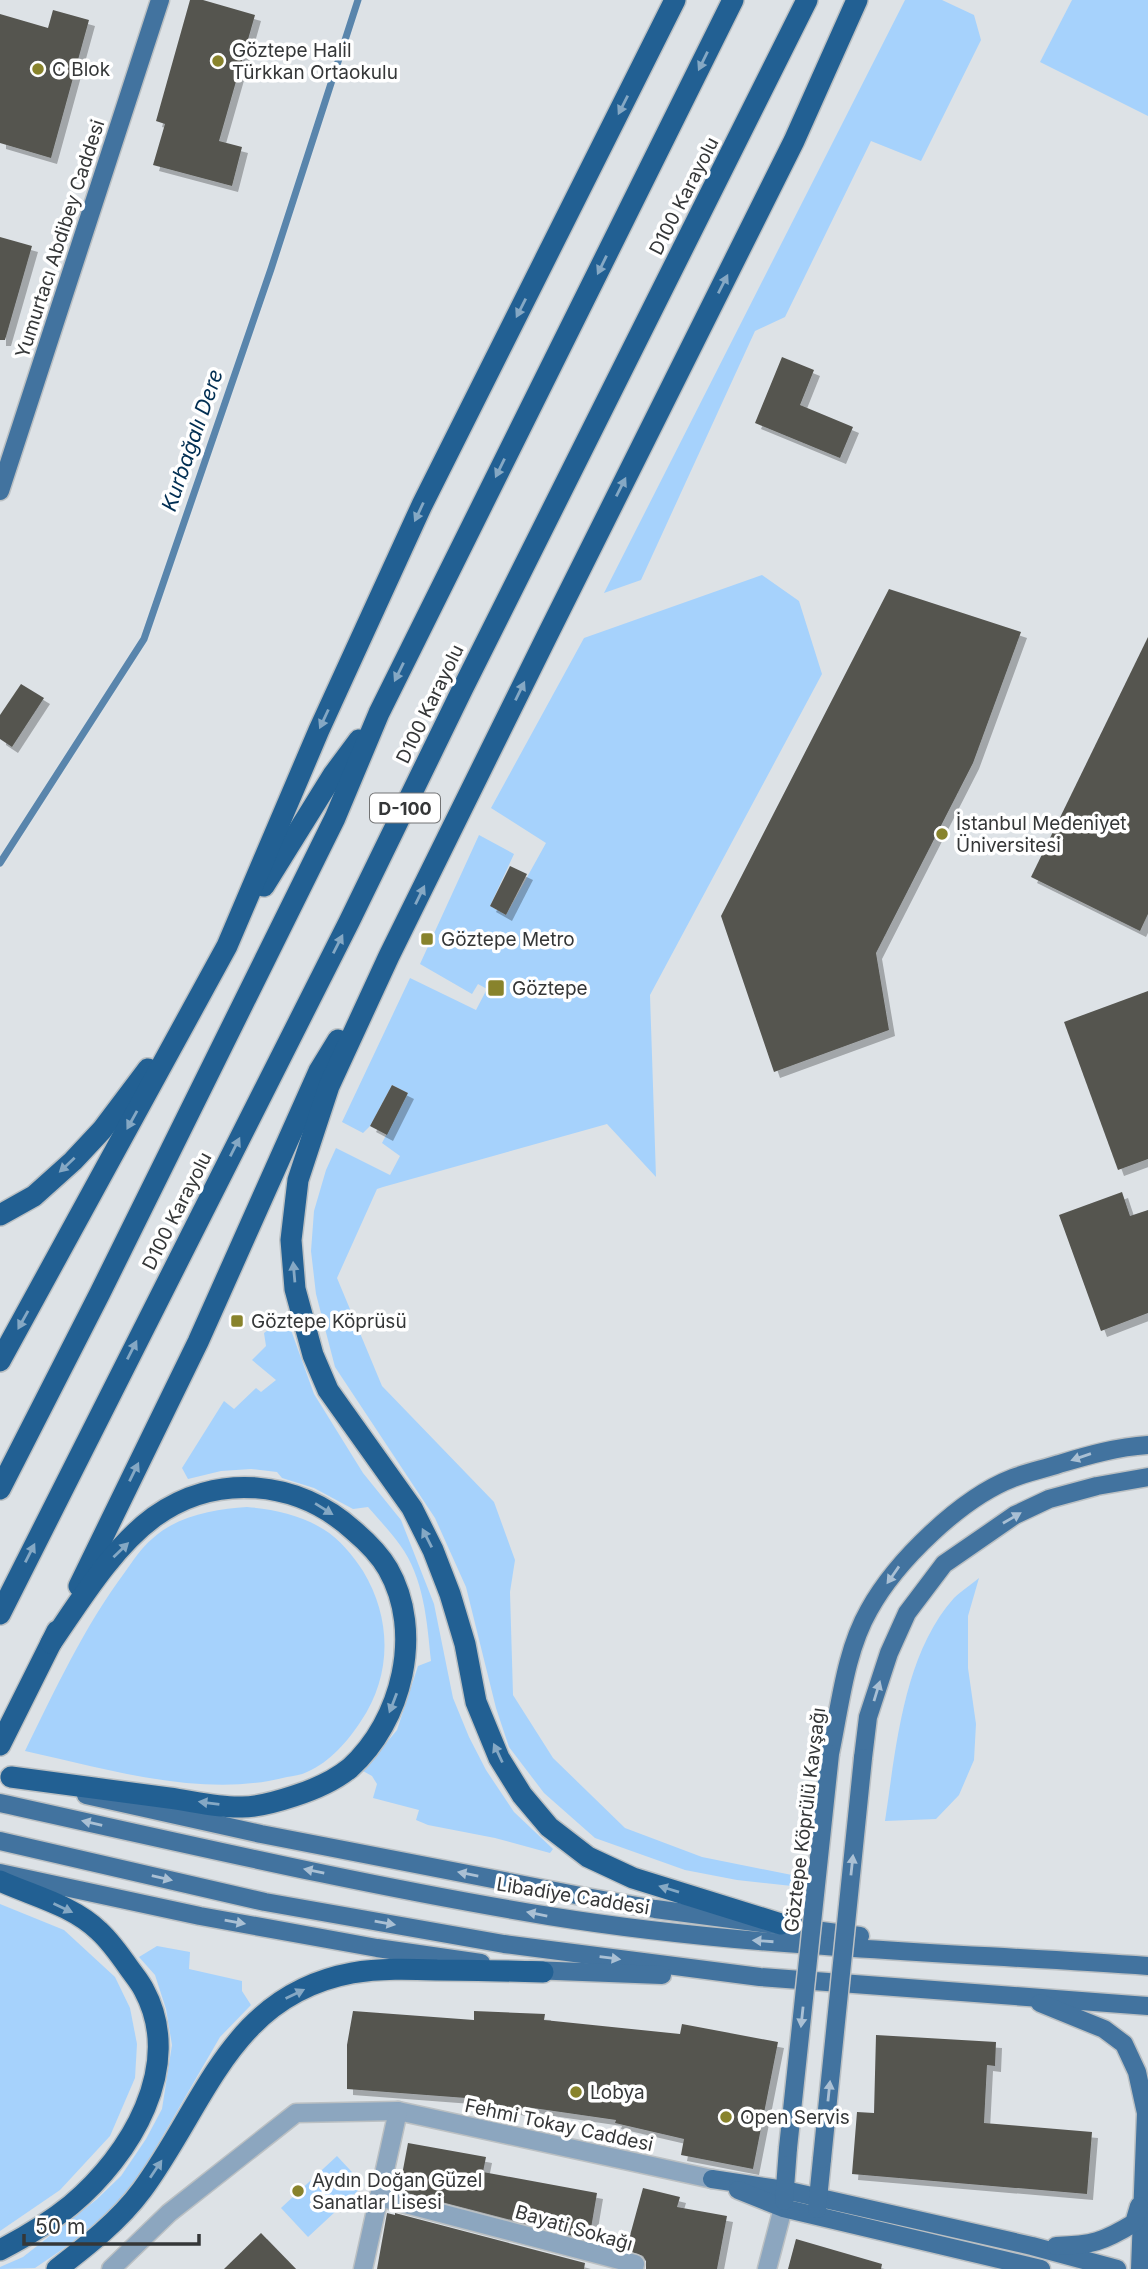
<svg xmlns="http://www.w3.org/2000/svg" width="1148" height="2269" viewBox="0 0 1148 2269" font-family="Inter,sans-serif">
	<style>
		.green { fill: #a6d2fc }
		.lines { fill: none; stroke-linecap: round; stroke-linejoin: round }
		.stream { stroke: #5985ac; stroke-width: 7 }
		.building { fill: #555550; filter: url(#shadow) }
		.minor-casing { stroke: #bbc0c3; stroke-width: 21 }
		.major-casing { stroke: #bbc0c3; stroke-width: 21 }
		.highway-casing { stroke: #bbc0c3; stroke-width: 24 }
		.minor { stroke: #8ca6bf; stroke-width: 18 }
		.major { stroke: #42739f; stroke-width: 18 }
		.highway { stroke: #226093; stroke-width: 21 }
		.major-bridge-casing { stroke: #bbc0c3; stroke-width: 21; stroke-linecap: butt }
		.major-bridge { stroke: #42739f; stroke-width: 18 }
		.oneway { fill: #85a8c4 }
		.oneway2 { fill: #aac0d4 }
		.poi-dot { fill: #88832c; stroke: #fff; stroke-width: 2.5 }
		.labels { text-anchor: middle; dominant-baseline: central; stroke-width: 7; stroke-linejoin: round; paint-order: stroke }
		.shield { fill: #fff; stroke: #727374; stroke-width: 2 }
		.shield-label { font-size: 18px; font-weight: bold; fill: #353738 }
		.poi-label { font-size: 19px; fill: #353738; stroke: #fff; text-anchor: start }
		.street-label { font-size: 19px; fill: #353738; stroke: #fff }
		.water-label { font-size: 21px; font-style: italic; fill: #002e52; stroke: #fff }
	</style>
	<defs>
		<filter id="shadow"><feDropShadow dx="6" dy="6" stdDeviation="0" flood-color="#0004"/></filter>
	</defs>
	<rect width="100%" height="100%" fill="#dde2e6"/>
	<g class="green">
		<path d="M905,0H942L974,15L981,40L921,161L871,141L785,317L755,331L641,580L604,593Z"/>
		<path d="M1072,0H1148V116L1040,62Z"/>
		<path d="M762,575L799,601L822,674L650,995L656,1177L607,1124L383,1187L377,1189L337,1278L382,1386L494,1502L515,1560L510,1592L513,1695L553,1758L625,1828L702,1857L792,1875V1886L737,1880L685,1870L595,1838L544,1793L509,1747L496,1708L466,1587L435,1518L335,1367L316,1294L311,1251L314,1211L326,1170L336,1148L390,1175L400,1156L382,1143L408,1093L392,1085L370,1126L363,1133L342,1122L410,978L476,1010L487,989L478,984L472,994L420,964L479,835L514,854L490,906L506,915L546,843L491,808L584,638Z"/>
		<path d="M278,1318L287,1319L314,1394L363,1473L401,1520L434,1604L453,1698L469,1737L486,1770L514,1812L553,1849L550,1853L495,1838L428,1825L416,1820L419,1810L373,1798L377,1784L372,1776L363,1771L397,1730L418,1666L431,1661C427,1621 424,1578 400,1545C391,1532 379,1520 368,1507L353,1509L314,1488L282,1478L277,1472L251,1469L221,1471L188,1479L182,1468L224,1401L234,1409L256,1388L261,1392L276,1380L252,1360L266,1346L264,1333L268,1330L266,1325Z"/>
		<path d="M247,1507C273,1509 301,1515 323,1529C340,1539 353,1556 363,1571C392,1619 392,1675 361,1721C348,1741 330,1762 307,1772C301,1775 293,1776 287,1777C204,1799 107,1769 25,1751C55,1690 84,1627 125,1572C133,1561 141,1548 152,1539C176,1516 215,1509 247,1507Z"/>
		<path d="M979,1578L968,1616V1668L976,1724L974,1760L959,1795L936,1819L885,1821C896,1749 903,1655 954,1598C961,1591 971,1585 979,1578Z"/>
		<path d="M0,1904L64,1930L115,1977L130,2008L137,2044L135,2078L110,2136L60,2190L0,2231Z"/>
		<path d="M157,1946L190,1952L189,1969L242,1981V1991L251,2005L220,2037L140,2175L114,2206L79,2238L35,2268L0,2269V2267L23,2257L96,2200L121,2176L146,2139L162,2109L172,2045L166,2009L155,1975L139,1957Z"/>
		<path d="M337,2156L364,2185L308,2237L281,2208Z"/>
	</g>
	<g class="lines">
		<path class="stream" d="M0,863L144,639L271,269L358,0"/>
	</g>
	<g class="building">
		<path d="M190,0H203L255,15L219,141L242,147L232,186L153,165L165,124L156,121Z"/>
		<path d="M53,10L89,20L51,158L0,143V14L48,28Z"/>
		<path d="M0,237L32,246L5,340H0Z"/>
		<path d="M782,357L814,370L800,405L853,427L840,458L755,423Z"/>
		<path d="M889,589L1021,632L973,763L876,953L889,1030L774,1072L721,916Z"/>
		<path d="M1148,637V914L1140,931L1031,877Z"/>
		<path d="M21,684L44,698L12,747L0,739V715Z"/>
		<path d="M510,866L527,874L506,915L490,906Z"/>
		<path d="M1148,991V1159L1118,1170L1064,1022Z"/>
		<path d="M392,1085L408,1093L387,1135L370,1126Z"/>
		<path d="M1122,1192L1130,1216L1148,1210V1313L1101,1331L1059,1215Z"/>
		<path d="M353,2011L474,2020V2011L545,2014L544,2020L680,2034L682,2024L778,2042L753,2169L681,2155L684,2139L615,2123L616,2120L526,2107L525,2111L478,2102L479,2099L347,2089V2045Z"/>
		<path d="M876,2035L996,2042L995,2066L987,2065L984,2123L1092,2132L1087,2194L852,2174L857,2112L874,2113Z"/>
		<path d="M408,2143L486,2157L483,2172L597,2193L589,2240L399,2191Z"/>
		<path d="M643,2188L680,2197L677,2207L727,2216L717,2269H646V2261L643,2256L626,2250Z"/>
		<path d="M387,2213L395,2215V2213L585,2263L584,2269H377Z"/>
		<path d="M261,2233L296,2269H224Z"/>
		<path d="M796,2239L882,2264L881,2269H788Z"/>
	</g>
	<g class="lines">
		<defs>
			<g id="minor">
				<path d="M379,2197L635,2264L634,2269"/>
				<path d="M111,2269L169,2213L296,2113L398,2111L712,2179"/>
				<path d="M363,2269L398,2111"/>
				<path d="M767,2269L783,2208"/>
			</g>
			<g id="major">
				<path d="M0,491L160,0"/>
				<path d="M830,1754C840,1707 845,1652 869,1610C896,1561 961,1498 1013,1478C1028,1472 1044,1469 1059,1464C1089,1455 1117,1447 1148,1445"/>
				<path d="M863,1758L868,1717L889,1653L907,1613L944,1564L1015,1515L1049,1499L1097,1486L1148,1477"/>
				<path d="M86,1795L261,1834L586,1897L655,1909L860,1936"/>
				<path d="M0,1803C182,1843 365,1886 549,1916C747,1948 948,1952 1148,1966"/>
				<path d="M0,1841L265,1902L504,1944L760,1977L1148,2006"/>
				<path d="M0,1873L200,1916L377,1948L481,1963"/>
				<path d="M530,1970L662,1975"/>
				<path d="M1040,2003L1104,2029L1124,2044L1137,2072L1146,2113L1140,2269"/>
				<path d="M712,2179L785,2190L1032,2246L1117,2269"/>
				<path d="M738,2190L783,2208L1041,2269"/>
				<path d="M784,2201L788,2148"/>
				<path d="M817,2209L822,2159"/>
				<path d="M1056,2246C1092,2245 1103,2242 1134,2223L1139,2206"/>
			</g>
			<g id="highway">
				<path d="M264,886L333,775L359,740"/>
				<path d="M0,1215L34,1196L73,1161L102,1130L148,1069"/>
				<path d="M0,1361L227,946L319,730L422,505L675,0"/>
				<path d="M0,1489L100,1293L335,818L379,713L733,0"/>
				<path d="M79,1586L198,1342L319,1071L338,1040"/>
				<path d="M0,1614L349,922L463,688L807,0"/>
				<path d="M0,1745L57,1631"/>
				<path d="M11,1777C64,1784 116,1791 169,1798C192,1801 218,1808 242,1807C258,1807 279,1801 294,1796C313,1790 334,1781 350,1768C402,1721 424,1632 388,1569C380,1555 366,1541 353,1530C298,1480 216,1472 154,1517C112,1548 80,1601 51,1643"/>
				<path d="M0,1881C33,1896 72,1905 99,1931C111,1942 120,1955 129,1968C134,1975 140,1982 144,1990C185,2066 130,2156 71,2205C49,2223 25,2237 0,2250"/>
				<path d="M781,1924L633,1878L588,1857L549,1827L522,1795L499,1758L476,1702L465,1644L450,1594L433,1550L412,1508L328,1390L313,1355L295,1289L291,1240L298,1180L329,1086L389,956L547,636L794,141L857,0"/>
				<path d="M57,2269C88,2245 119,2221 142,2190C206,2103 231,1995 352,1973C380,1968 410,1969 437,1970C473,1970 508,1971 543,1972"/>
			</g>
		</defs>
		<use href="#minor" class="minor-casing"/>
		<use href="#major" class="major-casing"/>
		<use href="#highway" class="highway-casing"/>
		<use href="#minor" class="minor"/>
		<use href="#major" class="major"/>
		<use href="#highway" class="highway"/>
		<defs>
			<g id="major-bridge">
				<path d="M788,2148L830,1754"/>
				<path d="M822,2159L863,1758"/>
			</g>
		</defs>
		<use href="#major-bridge" class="major-bridge-casing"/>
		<use href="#major-bridge" class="major-bridge"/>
	</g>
	<defs><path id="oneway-solid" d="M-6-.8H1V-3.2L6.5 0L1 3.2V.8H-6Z" transform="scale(1.75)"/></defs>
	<g class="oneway">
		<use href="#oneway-solid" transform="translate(703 61) rotate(116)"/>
		<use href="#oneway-solid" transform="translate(623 105) rotate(117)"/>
		<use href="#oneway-solid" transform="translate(602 265) rotate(116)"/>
		<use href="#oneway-solid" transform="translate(723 284) rotate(-63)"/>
		<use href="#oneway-solid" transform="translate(521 308) rotate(117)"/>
		<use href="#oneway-solid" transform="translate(500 468) rotate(116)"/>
		<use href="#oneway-solid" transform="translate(621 487) rotate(-63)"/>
		<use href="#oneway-solid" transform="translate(419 512) rotate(115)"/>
		<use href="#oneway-solid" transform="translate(399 672) rotate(116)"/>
		<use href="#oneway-solid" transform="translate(520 691) rotate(-64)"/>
		<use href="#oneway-solid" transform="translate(324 719) rotate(115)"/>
		<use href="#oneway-solid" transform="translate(420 895) rotate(-64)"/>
		<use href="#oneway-solid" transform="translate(338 944) rotate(-63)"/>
		<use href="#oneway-solid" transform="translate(132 1120) rotate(119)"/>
		<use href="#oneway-solid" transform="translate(235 1147) rotate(-63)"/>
		<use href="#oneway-solid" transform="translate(67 1165) rotate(137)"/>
		<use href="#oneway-solid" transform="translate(294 1272) rotate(-95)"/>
		<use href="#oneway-solid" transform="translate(23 1320) rotate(119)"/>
		<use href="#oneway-solid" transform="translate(132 1350) rotate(-63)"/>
		<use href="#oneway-solid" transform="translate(134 1472) rotate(-64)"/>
		<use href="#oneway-solid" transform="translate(324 1509) rotate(32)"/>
		<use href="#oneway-solid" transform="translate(427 1538) rotate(-117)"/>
		<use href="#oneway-solid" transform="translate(121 1550) rotate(-44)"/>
		<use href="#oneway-solid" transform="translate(30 1553) rotate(-63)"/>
		<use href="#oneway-solid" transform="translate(393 1703) rotate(111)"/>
		<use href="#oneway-solid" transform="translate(498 1753) rotate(-115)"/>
		<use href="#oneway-solid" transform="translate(209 1803) rotate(-173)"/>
		<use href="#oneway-solid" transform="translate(669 1889) rotate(-163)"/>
		<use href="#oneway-solid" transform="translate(63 1908) rotate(25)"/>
		<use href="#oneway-solid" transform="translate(295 1994) rotate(-26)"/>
		<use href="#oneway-solid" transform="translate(156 2169) rotate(-56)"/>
	</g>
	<g class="oneway2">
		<use href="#oneway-solid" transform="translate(1081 1457) rotate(161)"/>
		<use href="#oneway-solid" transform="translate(1012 1518) rotate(-30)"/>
		<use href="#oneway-solid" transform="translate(893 1575) rotate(125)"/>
		<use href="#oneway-solid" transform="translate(877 1691) rotate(-73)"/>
		<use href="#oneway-solid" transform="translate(92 1823) rotate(-167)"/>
		<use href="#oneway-solid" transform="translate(852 1865) rotate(-84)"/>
		<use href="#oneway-solid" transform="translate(314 1871) rotate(-168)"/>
		<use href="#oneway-solid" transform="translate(468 1874) rotate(-169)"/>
		<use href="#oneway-solid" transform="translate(162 1878) rotate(13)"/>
		<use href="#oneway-solid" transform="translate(537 1914) rotate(-169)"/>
		<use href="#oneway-solid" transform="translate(235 1922) rotate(10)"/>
		<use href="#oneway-solid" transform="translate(385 1923) rotate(10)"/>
		<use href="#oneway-solid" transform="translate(763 1941) rotate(-176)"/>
		<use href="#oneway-solid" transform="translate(610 1958) rotate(7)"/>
		<use href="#oneway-solid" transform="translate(802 2017) rotate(96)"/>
		<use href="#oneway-solid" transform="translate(829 2091) rotate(-84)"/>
	</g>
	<g class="poi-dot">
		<circle cx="218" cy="61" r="7"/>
		<circle cx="38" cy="69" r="7"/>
		<circle cx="942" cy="834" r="7"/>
		<rect x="420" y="932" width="14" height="14" rx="3.5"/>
		<rect x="487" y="979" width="18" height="18" rx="3.5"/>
		<rect x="230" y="1314" width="14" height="14" rx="3.5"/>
		<circle cx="576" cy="2092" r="7"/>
		<circle cx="726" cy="2117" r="7"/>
		<circle cx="298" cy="2191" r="7"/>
	</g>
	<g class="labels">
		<rect class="shield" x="370" y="793.5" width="70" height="29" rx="5"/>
		<g class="shield-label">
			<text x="405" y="808">D-100</text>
		</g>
		<g class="poi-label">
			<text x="232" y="50">Göztepe Halil<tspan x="232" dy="22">Türkkan Ortaokulu</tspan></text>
			<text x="52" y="69">C Blok</text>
			<text x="956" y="823">İstanbul Medeniyet<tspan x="956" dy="22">Üniversitesi</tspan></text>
			<text x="441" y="939">Göztepe Metro</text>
			<text x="512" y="988">Göztepe</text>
			<text x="251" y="1321">Göztepe Köprüsü</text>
			<text x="590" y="2092">Lobya</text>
			<text x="740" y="2117">Open Servis</text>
			<text x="312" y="2180">Aydın Doğan Güzel<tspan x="312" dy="22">Sanatlar Lisesi</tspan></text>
		</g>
		<g class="street-label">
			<text transform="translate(684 196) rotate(-63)">D100 Karayolu</text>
			<text transform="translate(60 239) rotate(-72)">Yumurtacı Abdibey Caddesi</text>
			<text transform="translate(430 704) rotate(-64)">D100 Karayolu</text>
			<text transform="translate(177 1211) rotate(-63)">D100 Karayolu</text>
			<text transform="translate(805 1820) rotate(-83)">Göztepe Köprülü Kavşağı</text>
			<text transform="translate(573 1896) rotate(9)">Libadiye Caddesi</text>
			<text transform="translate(559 2125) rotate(12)">Fehmi Tokay Caddesi</text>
			<text transform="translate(574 2228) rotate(16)">Bayati Sokağı</text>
		</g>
		<g class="water-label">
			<text transform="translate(192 440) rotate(-71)">Kurbağalı Dere</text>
		</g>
	</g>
	<path d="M24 2234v10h175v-10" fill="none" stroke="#353738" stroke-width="3.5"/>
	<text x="35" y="2234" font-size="21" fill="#353738" stroke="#ffffff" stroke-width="5" paint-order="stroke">50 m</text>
</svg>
